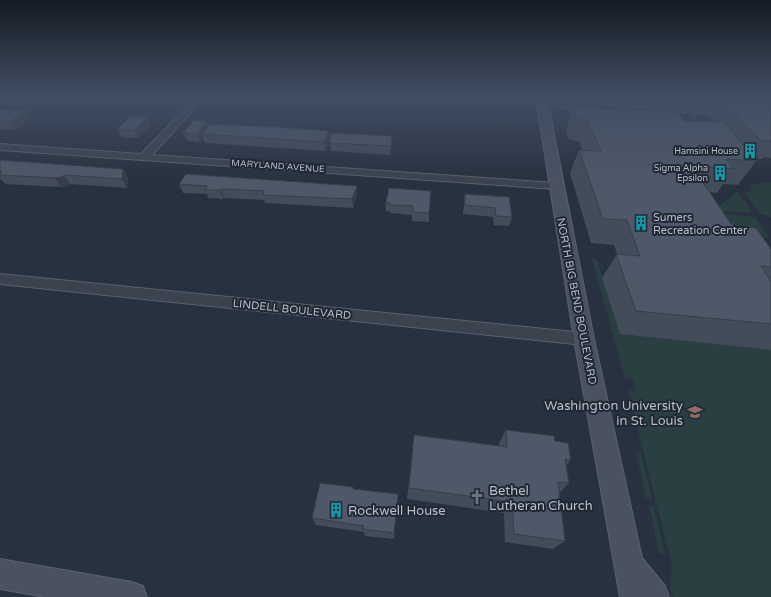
<svg xmlns="http://www.w3.org/2000/svg" width="771" height="597" font-family="'Varela Round',sans-serif">
<style>
.green{fill:#2a3f41}
.lines{fill:none;stroke-linecap:round;stroke-linejoin:round}
.stream{stroke:#3e4e67;stroke-width:2.5}
.street-casing{stroke:#59616d;stroke-width:2}
.secondary-casing{stroke:#59616d;stroke-width:2}
.street{fill:#3b434f;fill-rule:evenodd}
.secondary{fill:#4a5262;fill-rule:evenodd}
.wall{fill:#434c59}
.shaded-wall{fill:#373e49}
.building{fill:#4e5868;stroke:#373e49}
.labels{text-anchor:middle;stroke-width:4;stroke-linejoin:round;paint-order:stroke}
.far-poi-label{font-size:9px;fill:#b8beca;stroke:#202834;text-anchor:end}
.far-street-label{font-size:9px;fill:#b8beca;stroke:#202834}
.poi-label{font-size:11px;fill:#b8beca;stroke:#202834;text-anchor:start}
.street-label{font-size:11px;fill:#b8beca;stroke:#202834}
.near-poi-label{font-size:13px;fill:#b8beca;stroke:#202834;text-anchor:start}
</style>
<rect width="100%" height="100%" fill="#27313f"/>
<g class="green">
<path d="M771 182V217L760 214 744 192 752 191 749 187H752L750 184Z"/>
<path d="M736 192H738L753 213 714 211Z"/>
<path d="M716 213 755 217 770 238 729 235Z"/>
<path d="M592 259H597L620 334 771 350V597H673C666 581 674 575 671 562L628 390 636 391 633 379 625 378Z"/>
<path d="M636 452 641 453 652 499 646 498Z"/>
<path d="M649 506 654 507 665 554 659 553Z"/>
</g>
<g class="lines">
<path class="stream" d="M695 114 693 115 699 125"/>
<g class="street-casing">
<g id="street">
<path d="M196 98H204L152 155 556 183 561 186 556 189 0 150V144L141 154Z"/>
<path d="M542 101 656 108 684 106 729 109 733 112 729 115 684 112 656 114 539 106 538 104 539 102Z"/>
<path d="M0 274 584 333 589 335 592 339 589 343 584 345 0 284Z"/>
</g>
</g>
<g class="secondary-casing">
<g id="secondary">
<path d="M536 98H547L594 339 642 558 665 586 669 597H620L574 339Z"/>
<path d="M0 559 132 582 143 586 147 597H45L0 589Z"/>
</g>
</g>
<use href="#street" class="street"/>
<use href="#secondary" class="secondary"/>
</g>
<g class="wall">
<path d="M564 98H771V158L764 157 762 159H754L756 161 738 185 723 184 717 193 710 192 731 224 771 249V350L620 334 602 278 617 254 614 245 591 243 570 173 579 150H582L579 141 569 140 566 130 573 107 684 121 714 122 708 115 714 106 633 102 631 105 565 101Z"/>
<path d="M0 110 31 119 16 130 0 129Z"/>
<path d="M148 117 151 125 138 138 122 137 117 129Z"/>
<path d="M209 126 330 140 325 151 205 143 203 138 200 142 187 141 183 133Z"/>
<path d="M392 136V144L390 155 331 151 330 143Z"/>
<path d="M0 160 128 177 127 188 70 184 68 186 60 187 5 184 2 180H0Z"/>
<path d="M179 184 357 186V194L353 208 265 203 264 200 224 198 223 199 208 198 207 194 183 193Z"/>
<path d="M389 188 429 213V222L412 221V215L390 213V211H386V202Z"/>
<path d="M465 194 509 197 512 217 509 226 494 225 493 217 463 214 464 203Z"/>
<path d="M506 430 555 441 571 460 566 465 569 483 559 493 565 541 553 549 505 542 504 513 407 499 414 435 499 446V443Z"/>
<path d="M354 489 398 494 394 539 365 536 364 532 316 525 312 518Z"/>
</g>
<g class="shaded-wall">
<path d="M26 111 31 119 16 130 10 122Z"/>
<path d="M148 117 151 125 138 138 134 130Z"/>
<path d="M207 121 210 129 202 134 203 138 200 142 197 134Z"/>
<path d="M329 131 330 140 325 151 324 142Z"/>
<path d="M392 136V144L390 155 391 146Z"/>
<path d="M123 169 128 177 127 188 122 179Z"/>
<path d="M64 175 70 184 68 186 60 187 55 178Z"/>
<path d="M357 186V194L353 208 352 199Z"/>
<path d="M221 189 224 198 223 199 220 190Z"/>
</g>
<g class="building">
<path d="M719 98 771 104V141L759 140Z"/>
<path d="M573 107 676 112 684 121 724 122 756 161 726 159 734 169 692 166 731 224 734 225 736 227 756 228 771 249V267L761 266 771 281V324L636 311 616 254 640 256 627 220 603 219 579 150 601 151 587 118H577Z"/>
<path d="M0 110 26 111 10 122 0 121Z"/>
<path d="M131 116 148 117 134 130 117 129Z"/>
<path d="M194 120 207 121 197 134 183 133Z"/>
<path d="M210 124 279 127 329 131 324 142 202 134Z"/>
<path d="M331 133 392 136 391 146 330 143Z"/>
<path d="M0 160 123 169 122 179 64 175 62 177 55 178 0 175V173L2 172H0Z"/>
<path d="M186 174 357 186 352 199 263 195 264 191 221 189 220 190H205L207 186 179 184Z"/>
<path d="M389 188 431 191 429 213 413 212V206L390 205V203L386 202Z"/>
<path d="M465 194 509 197 512 217 496 216 495 208 465 205Z"/>
<path d="M506 430 554 436 555 441 568 443 571 460 565 459 569 483 558 482 565 541 514 534 512 502 409 488 414 435 507 447Z"/>
<path d="M320 483 353 487V489L398 494 394 533 363 529 364 526 312 518Z"/>
</g>
<linearGradient id="sky" x2="0" y2="1"><stop stop-color="#151b23"/><stop offset="0.54" stop-color="#414e63"/><stop offset="1" stop-color="#414e63" stop-opacity="0"/></linearGradient>
<rect width="771" height="181" fill="url(#sky)"/>
<defs>
<g id="building-bare" transform="scale(1.2)"><path d="M-4-6H4V6H1V3H-1V6H-4ZM-2.5-4.3h1.7v1.8h-1.7ZM.8-4.3h1.7v1.8H.8ZM-2.5-1h1.7V.8h-1.7ZM.8-1h1.7V.8H.8Z" fill="#0f9aa8" stroke="#202834" stroke-width="2.5" paint-order="stroke"/></g>
<g id="university-bare" transform="scale(1.2)"><path d="M0-5L7-2L0 1L-7-2ZM-4 1L0 2.5L4 1V4Q0 6-4 4Z" fill="#8d6e63" stroke="#202834" stroke-width="2.5" paint-order="stroke"/></g>
<g id="church-bare" transform="scale(1.2)"><path d="M-1.2-6h2.4v3.5h3.3v2.4h-3.3V6h-2.4V-.1h-3.3v-2.4h3.3Z" fill="#6b7280" stroke="#202834" stroke-width="2.5" paint-order="stroke"/></g>
</defs>
<g fill-rule="evenodd">
<use href="#building-bare" x="750" y="151"/>
<use href="#building-bare" x="720" y="173"/>
<use href="#building-bare" x="641" y="223"/>
<use href="#university-bare" x="695" y="412"/>
<use href="#church-bare" x="477" y="497"/>
<use href="#building-bare" x="336" y="510"/>
</g>
<g class="labels">
<g class="far-poi-label">
<text x="738" y="154">Hamsini House</text>
<text x="708" y="171">Sigma Alpha<tspan x="708" dy="10">Epsilon</tspan></text>
</g>
<g class="far-street-label">
<text transform="translate(278 166) rotate(4)" y="3">MARYLAND AVENUE</text>
</g>
<g class="poi-label">
<text x="653" y="221">Sumers<tspan x="653" dy="13">Recreation Center</tspan></text>
</g>
<g class="street-label">
<text transform="translate(577 301) rotate(79)" y="4">NORTH BIG BEND BOULEVARD</text>
<text transform="translate(292 309) rotate(6)" y="4">LINDELL BOULEVARD</text>
</g>
<g class="near-poi-label">
<text x="683" y="410" text-anchor="end">Washington University<tspan x="683" dy="15">in St. Louis</tspan></text>
<text x="489" y="495">Bethel<tspan x="489" dy="15">Lutheran Church</tspan></text>
<text x="348" y="515">Rockwell House</text>
</g>
</g>
</svg>
